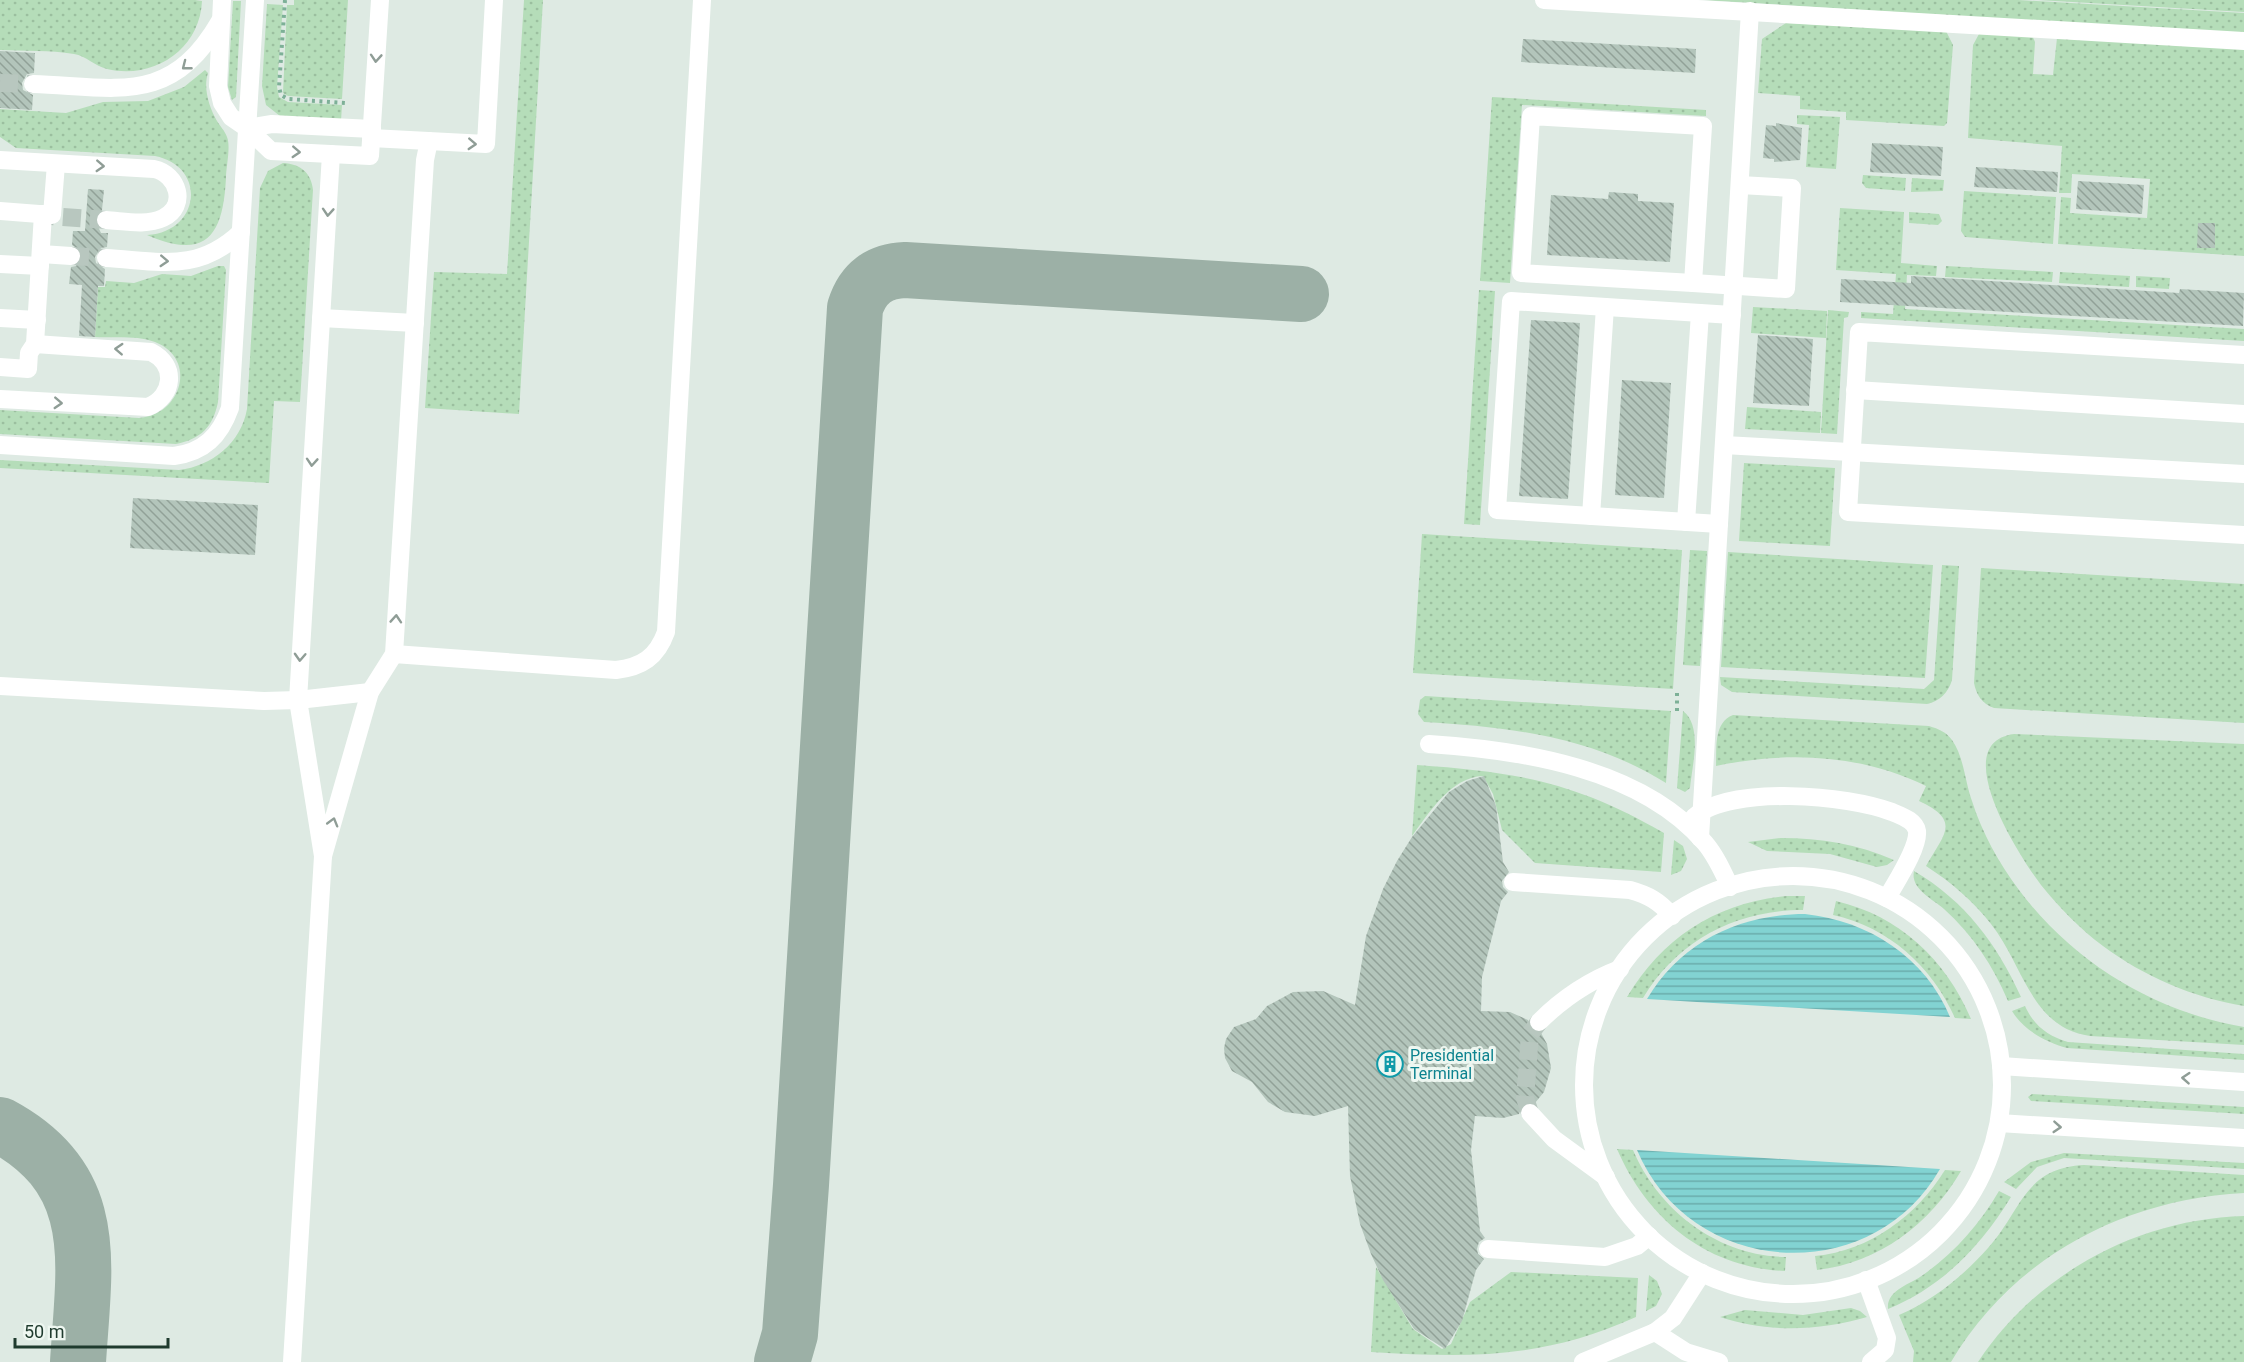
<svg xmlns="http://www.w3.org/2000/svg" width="2244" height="1362" font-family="Roboto,sans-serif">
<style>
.grass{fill:url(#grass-dots)}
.water{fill:url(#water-rules)}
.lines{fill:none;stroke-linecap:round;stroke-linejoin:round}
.taxiway{stroke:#9cb0a6;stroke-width:56}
.building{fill:url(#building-back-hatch)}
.minor-tunnel{stroke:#b8c7bf;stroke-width:18;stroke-dasharray:18 9;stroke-linecap:butt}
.path{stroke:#7db097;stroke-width:4;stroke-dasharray:3 4.5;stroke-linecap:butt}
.minor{stroke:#fff;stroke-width:18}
.oneway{stroke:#8f9d96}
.labels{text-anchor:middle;stroke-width:6;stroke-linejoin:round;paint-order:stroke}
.culture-label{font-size:16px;fill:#0d838f;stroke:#eef7f1;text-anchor:start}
</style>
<defs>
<pattern id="grass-dots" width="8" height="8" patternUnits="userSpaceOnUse" patternTransform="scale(1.5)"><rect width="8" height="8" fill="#b5ddb9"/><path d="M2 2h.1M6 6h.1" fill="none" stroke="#9bbf9f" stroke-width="1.8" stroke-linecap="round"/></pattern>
<pattern id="water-rules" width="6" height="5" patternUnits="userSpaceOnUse" patternTransform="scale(1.5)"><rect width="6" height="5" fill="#82d3d2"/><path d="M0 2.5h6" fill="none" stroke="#6aacab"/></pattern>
<pattern id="building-back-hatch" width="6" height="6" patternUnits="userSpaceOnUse" patternTransform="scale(1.5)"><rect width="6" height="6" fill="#b3c5bb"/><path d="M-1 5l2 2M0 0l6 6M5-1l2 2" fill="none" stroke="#91a198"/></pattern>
</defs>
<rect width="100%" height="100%" fill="#deeae3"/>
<g class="grass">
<path d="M0 0H195L202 1C200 49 154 80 107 69 95 66 86 56 74 54 50 50 24 51 0 50Z"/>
<path d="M294 0H348L342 99 288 96 283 93 287 5H294Z"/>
<path d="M524 0H543L519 414 425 408 434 272 507 274Z"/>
<path d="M1703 0H2018L2244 13V34Z"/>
<path d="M2038 0H2244V12Z"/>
<path d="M233 1H241L236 97 232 100 228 87Z"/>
<path d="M267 4 283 5 277 87 279 97 288 102 342 105 341 121 280 116 266 105 262 86Z"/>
<path d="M1786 23 1946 31 1953 45 1947 123 1944 126 1846 120V112L1800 109V96L1758 93 1762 39Z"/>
<path d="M1979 34 2032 35 2035 42 2033 74 2053 75 2057 38 2244 48V256L2058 244 2061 197 2071 198 2070 213 2147 218 2150 179 2072 174 2071 193H2059L2062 146 1968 138 1973 45Z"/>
<path d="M205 70 208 73C203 88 209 107 217 121 220 126 225 131 227 137 231 147 226 167 226 178 223 235 207 261 147 235 200 232 208 167 155 156L16 148 0 137V109L66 113 103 102 148 101 184 87Z"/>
<path d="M1492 97 1706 110V116L1522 105 1510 283 1480 281Z"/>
<path d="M1797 115 1840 117 1836 169 1806 167 1809 125 1797 124Z"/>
<path d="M283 163C301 164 311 173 313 190L300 402 274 401 269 483 0 468V460L179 470C212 466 241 443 247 409L260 188 268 171Z"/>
<path d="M1863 175 1906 178 1905 191 1866 188 1862 183Z"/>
<path d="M1912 178 1944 180 1943 191 1911 192Z"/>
<path d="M1964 191 2056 197 2053 244 1965 237 1961 231Z"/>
<path d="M1840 208 1904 212 1901 263 1937 266 1936 276 1907 275 1905 309 2244 329V341L1861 318V312L1893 314 1896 274 1836 270Z"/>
<path d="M1909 212 1939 214 1942 221 1938 225 1909 223Z"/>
<path d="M218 266H224L226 270 218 402C213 427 201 439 176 444L0 434V410L139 418C182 415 198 359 155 342 138 335 114 338 95 337L98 287H105L106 281 134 283 162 274 191 276Z"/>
<path d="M1946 266 2053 272 2052 282 1945 277Z"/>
<path d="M2060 272 2130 276 2129 287 2059 283Z"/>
<path d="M2136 276 2170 278 2169 289 2136 287Z"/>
<path d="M1479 290 1495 291 1480 525 1464 524Z"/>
<path d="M1753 307 1827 311 1826 338 1751 333Z"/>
<path d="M1828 310 1849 312 1848 317 1844 318 1837 434 1821 433Z"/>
<path d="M1747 407 1821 412 1820 433 1745 429Z"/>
<path d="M1744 463 1835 468 1830 546 1739 541Z"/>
<path d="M1422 534 1682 550 1673 689 1413 673Z"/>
<path d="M1690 550 1707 551 1700 666 1683 665Z"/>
<path d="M1728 552 1933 565 1925 678 1721 667Z"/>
<path d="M1942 565 1959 566 1952 680C1948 693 1940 701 1927 704L1732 692 1721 685 1720 677 1924 689 1934 680Z"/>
<path d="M1981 568 2244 584V723L1994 708C1982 704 1976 694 1974 683Z"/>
<path d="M1425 696 1671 711 1666 783C1591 736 1509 727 1424 722L1418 714 1420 700Z"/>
<path d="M1683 711C1703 726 1692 766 1690 788L1685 792 1677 788Z"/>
<path d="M1733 715 1929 726C1939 729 1946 732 1952 740 1964 757 1965 782 1972 801 1982 833 1999 863 2019 890 2073 962 2154 1012 2244 1027V1045L2090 1036C2031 1028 2023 964 1991 924 1973 901 1951 882 1926 866 1944 834 1962 821 1919 801L1926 786C1861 754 1786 751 1716 766 1717 748 1713 723 1733 715Z"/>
<path d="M2014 734 2244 744V1006C2194 998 2143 976 2103 946 2080 929 2059 907 2041 885 2020 857 1946 743 2014 734Z"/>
<path d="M1417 765C1517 772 1576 782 1664 833L1661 872 1535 863 1502 830 1493 794 1483 776C1451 777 1429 813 1412 836Z"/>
<path d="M1781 838C1821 838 1857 844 1894 860L1887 865 1877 867 1830 854 1767 851 1748 842Z"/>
<path d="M1674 840 1683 846 1687 859 1681 871 1671 875Z"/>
<path d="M1914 871C1965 901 1997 944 2021 997L2008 1001C1993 966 1973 935 1944 909 1933 899 1910 889 1914 871Z"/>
<path d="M1786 896H1805L1803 910C1736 910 1678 940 1643 998L1627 997C1663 937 1716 903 1786 896Z"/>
<path d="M1836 901C1900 916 1946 960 1971 1019L1955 1018C1932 966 1888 927 1833 915Z"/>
<path d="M2025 1006C2034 1026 2048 1036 2068 1042L2244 1054V1060L2067 1048C2046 1042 2023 1030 2012 1011Z"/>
<path d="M2032 1094 2244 1107V1114L2031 1101 2028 1097Z"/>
<path d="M1617 1149 1633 1150C1659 1211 1718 1256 1786 1257L1785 1271C1707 1268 1647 1219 1617 1149Z"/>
<path d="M2064 1153 2244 1163V1169L2064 1158 2037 1167 2016 1189 2004 1182 2031 1162Z"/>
<path d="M2084 1165 2244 1175V1193C2124 1199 2013 1257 1951 1362H1913L1914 1351 1899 1315C1934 1300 1963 1276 1988 1248 2022 1210 2024 1168 2084 1165Z"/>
<path d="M1945 1170 1961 1171C1930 1224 1879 1263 1817 1270L1815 1256C1870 1251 1917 1215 1945 1170Z"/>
<path d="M1999 1191 2011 1197C1981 1246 1942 1287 1888 1309 1886 1290 1911 1284 1923 1275 1955 1252 1979 1225 1999 1191Z"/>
<path d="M2244 1216V1362H1978C2037 1273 2138 1219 2244 1216Z"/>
<path d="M1376 1267 1413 1329 1442 1349 1451 1344 1470 1302 1511 1272 1638 1278 1636 1317C1543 1359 1469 1358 1371 1352Z"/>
<path d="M1649 1275 1657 1281 1662 1294 1656 1306 1646 1311Z"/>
<path d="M1851 1308 1860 1311 1867 1317C1820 1331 1767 1333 1720 1317L1745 1310 1803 1315Z"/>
</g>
<g class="water">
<path d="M1805 914C1869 921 1925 957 1950 1017L1647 999C1681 941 1741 914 1805 914Z"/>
<path d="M1637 1150 1940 1169C1871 1289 1691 1278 1637 1150Z"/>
</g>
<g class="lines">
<g class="taxiway">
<path d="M0 1125C103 1180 84 1264 78 1362"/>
<path d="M782 1362 790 1334 801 1185 855 308C863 283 879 271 905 270L1301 294"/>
</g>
</g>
<g class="building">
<path d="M1523 39 1696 49 1695 73 1521 62Z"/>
<path d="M0 51 35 53 34 73 27 74 22 83 23 90 33 95 32 110 0 108Z"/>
<path d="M1776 123 1802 128 1800 160 1774 162V159L1763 158 1766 125 1776 126Z"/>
<path d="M1872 143 1943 147 1941 176 1870 172Z"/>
<path d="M1976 167 2058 172 2057 192 1974 187Z"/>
<path d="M2078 181 2144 185 2142 214 2076 209Z"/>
<path d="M88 189 104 190 102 210 95 220 101 233H108L107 247 101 248 95 257 96 263 105 269 104 286H98L95 337 79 336 82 285 69 284 71 267 76 266 82 257 81 251 72 245 73 231H85Z"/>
<path d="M1609 192 1638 194V201L1674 203 1670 262 1547 255 1551 195 1608 199Z"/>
<path d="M2198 223H2215V248H2197Z"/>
<path d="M1911 276 2179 293 2180 289 2244 293 2243 326 1840 302 1841 279 1911 283Z"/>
<path d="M1531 320 1580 323 1568 499 1519 496Z"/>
<path d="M1758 335 1813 339 1809 406 1753 403Z"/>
<path d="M1622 380 1671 383 1664 498 1615 495Z"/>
<path d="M133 498 258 505 255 555 130 548Z"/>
<path d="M1484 776 1496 806 1503 862 1509 872 1502 881 1503 887 1508 892 1501 901 1482 977 1481 1011 1510 1012 1528 1020 1531 1029 1541 1033 1547 1044 1551 1068 1544 1092 1535 1103 1523 1104 1519 1114 1503 1118 1475 1116 1471 1150 1480 1231 1485 1238 1479 1242 1477 1249 1478 1254 1484 1259 1476 1270 1462 1321 1445 1349 1414 1329 1383 1280 1371 1254 1360 1224 1350 1176 1348 1106 1315 1116 1285 1112 1268 1102 1252 1082 1232 1071 1225 1058 1224 1048 1226 1039 1234 1027 1256 1019 1267 1006 1293 992 1323 991 1355 1005 1366 936 1383 889 1397 861 1412 837 1449 792 1467 781Z"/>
</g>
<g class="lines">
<g class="minor-tunnel">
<path d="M0 83 33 84"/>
<path d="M36 215 106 220"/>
<path d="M71 256 106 258"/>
<path d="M1530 1113 1525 1098 1530 1034 1539 1022"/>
</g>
<g class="path">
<path d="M285 0 279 87 281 95 288 99 345 103"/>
<path d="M1677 711V689"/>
</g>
<g class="minor">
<path d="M222 0 218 86 222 103 231 117 247 128 271 151 370 156 380 0"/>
<path d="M1544 0 2244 41"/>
<path d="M33 84C118 87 171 106 220 21"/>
<path d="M1531 116 1703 126 1693 283 1521 273Z"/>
<path d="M247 128 272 124 372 129"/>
<path d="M371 138 486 144 494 0"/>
<path d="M331 154 298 700 323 856 370 692 394 654 425 160 429 141"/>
<path d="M0 160 154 169C178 174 188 206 163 218 146 226 124 221 106 220"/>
<path d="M0 211 52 215 56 164"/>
<path d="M41 254 71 256"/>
<path d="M106 258C160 261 198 273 241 232"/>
<path d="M0 264 40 266"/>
<path d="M1693 283 1786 289 1792 188 1740 185"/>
<path d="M0 318 37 320"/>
<path d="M321 318 415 323"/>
<path d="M2244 355 1859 332 1848 512 2244 535"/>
<path d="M0 367 28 369 29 353 35 344 43 214"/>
<path d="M1855 390 2244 414"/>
<path d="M0 399 148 407C174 396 177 365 151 352L35 344"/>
<path d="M0 445 174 456C204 452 220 436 230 408L255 0"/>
<path d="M1724 445 2244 474"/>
<path d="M1591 516 1605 307"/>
<path d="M1686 522 1700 313"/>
<path d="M1719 524 1497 510 1511 301 1732 315"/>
<path d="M394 654 616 670C642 667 657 657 666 632L702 0"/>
<path d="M0 686 264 701 298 700 370 692"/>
<path d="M1429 744C1521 750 1641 768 1705 843 1716 856 1723 872 1730 887"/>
<path d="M1694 817C1731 785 1848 795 1892 812 1901 816 1915 820 1917 831 1919 848 1895 883 1887 898"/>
<path d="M1700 838 1750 11"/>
<circle cx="1793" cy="1085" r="209"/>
<path d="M1513 882 1630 890C1648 895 1659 901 1672 916"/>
<path d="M1539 1022C1562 999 1588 981 1620 969"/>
<path d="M2001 1066 2244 1082"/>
<path d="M1530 1113 1554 1139 1606 1177"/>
<path d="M1999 1123 2244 1138"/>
<path d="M1488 1249 1605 1257 1637 1246 1649 1236"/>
<path d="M1866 1280 1887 1338 1885 1350 1871 1362"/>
<path d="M1655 1332 1686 1352 1719 1362"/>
<path d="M292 1362 323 856"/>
<path d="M1583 1362 1655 1332 1673 1318 1702 1273"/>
</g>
</g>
<defs><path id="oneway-chevron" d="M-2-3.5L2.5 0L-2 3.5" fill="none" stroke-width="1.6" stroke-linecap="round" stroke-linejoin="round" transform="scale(1.5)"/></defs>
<g class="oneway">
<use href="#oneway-chevron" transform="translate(376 58) rotate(94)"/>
<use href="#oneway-chevron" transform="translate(186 66) rotate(142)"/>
<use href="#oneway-chevron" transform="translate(472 144) rotate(3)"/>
<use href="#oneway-chevron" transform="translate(296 152) rotate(3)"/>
<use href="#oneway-chevron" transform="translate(100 166) rotate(3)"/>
<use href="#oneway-chevron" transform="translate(328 212) rotate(94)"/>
<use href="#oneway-chevron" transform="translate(164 261) rotate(3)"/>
<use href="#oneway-chevron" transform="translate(119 349) rotate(-177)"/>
<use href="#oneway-chevron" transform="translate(58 403) rotate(3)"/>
<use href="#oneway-chevron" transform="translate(312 462) rotate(94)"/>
<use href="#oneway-chevron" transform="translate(396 619) rotate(-86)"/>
<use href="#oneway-chevron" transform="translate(300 657) rotate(93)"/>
<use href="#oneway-chevron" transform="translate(333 822) rotate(-74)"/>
<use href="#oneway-chevron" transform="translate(2186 1078) rotate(-176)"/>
<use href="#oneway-chevron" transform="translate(2057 1127) rotate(4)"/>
</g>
<defs>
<g id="building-ring" transform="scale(1.35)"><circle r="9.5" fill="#eef7f1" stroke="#0f9aa8" stroke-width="1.5"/><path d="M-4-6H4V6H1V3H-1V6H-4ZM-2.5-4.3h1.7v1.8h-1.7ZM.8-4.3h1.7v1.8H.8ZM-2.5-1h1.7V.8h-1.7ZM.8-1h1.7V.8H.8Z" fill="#0f9aa8"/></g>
</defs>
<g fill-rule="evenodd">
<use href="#building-ring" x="1390" y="1064"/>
</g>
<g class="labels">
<g class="culture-label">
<text x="1410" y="1061">Presidential<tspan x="1410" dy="18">Terminal</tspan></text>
</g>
</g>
<path d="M15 1338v9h153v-9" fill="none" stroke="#1f3b2e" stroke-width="3"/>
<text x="24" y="1338" font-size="18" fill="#1f3b2e" stroke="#eef7f1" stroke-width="4.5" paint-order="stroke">50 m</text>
</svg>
